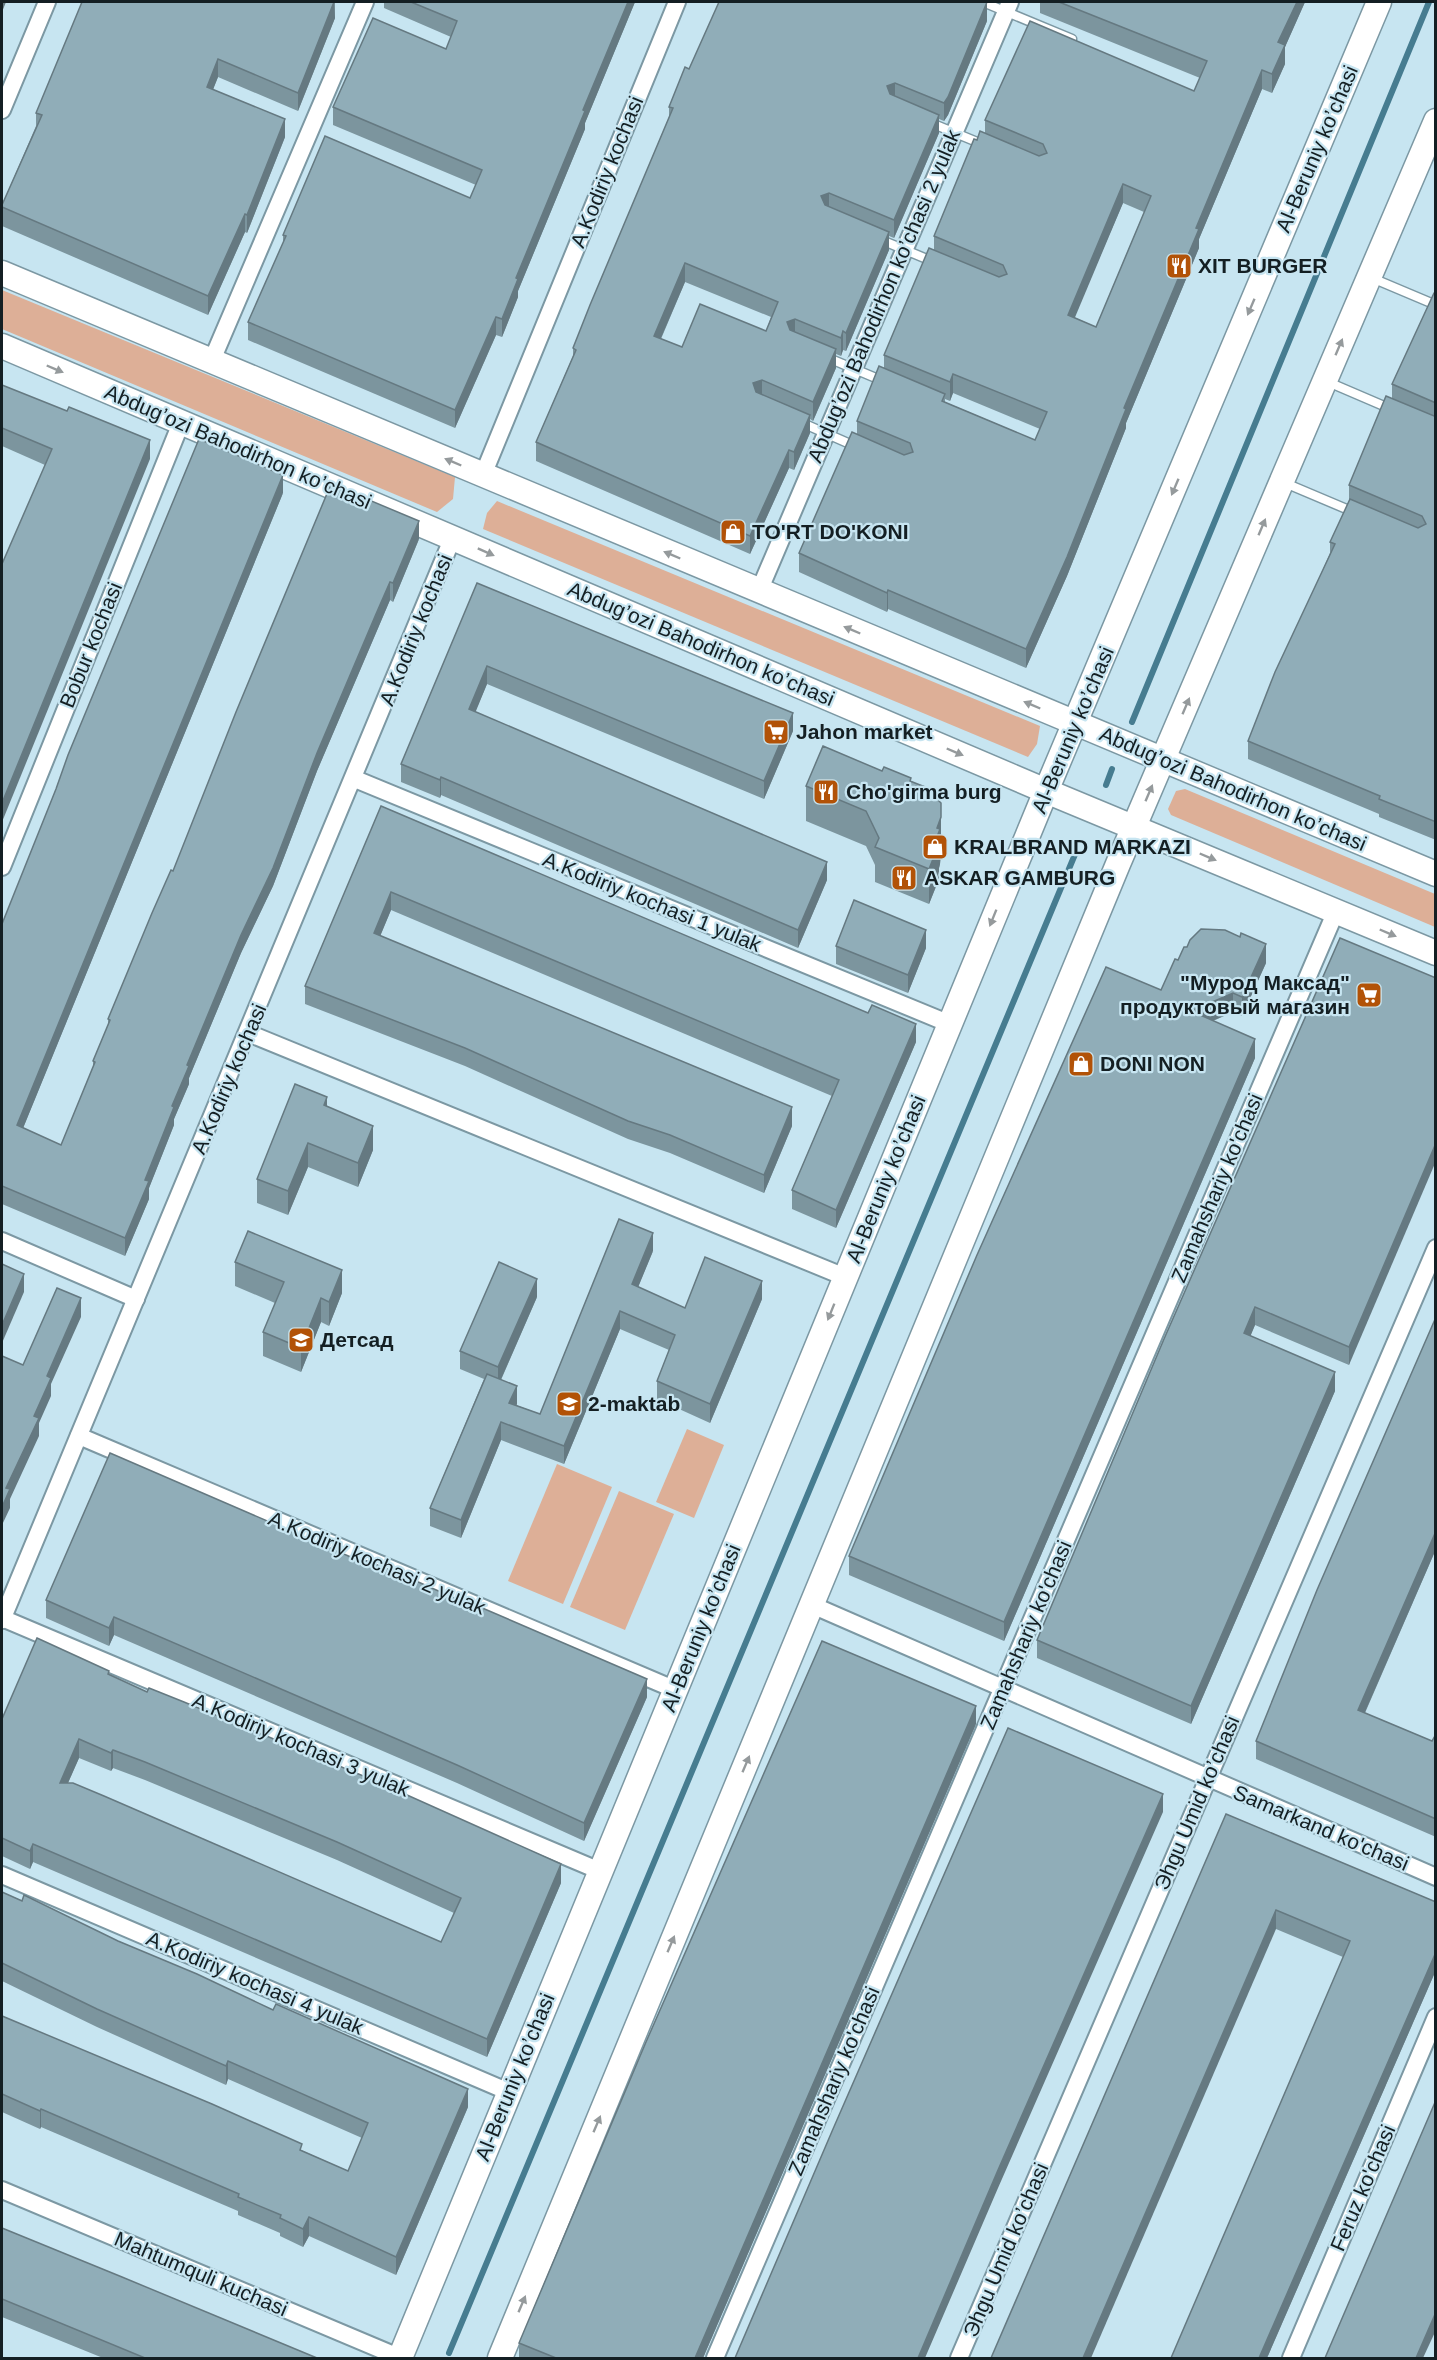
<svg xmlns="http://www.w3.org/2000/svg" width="1437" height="2360" font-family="Helvetica,sans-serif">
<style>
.green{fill:#ddaf97}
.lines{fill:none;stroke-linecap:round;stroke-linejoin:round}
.stream{stroke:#467c90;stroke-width:6}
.lane-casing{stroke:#7c98a3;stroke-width:11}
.street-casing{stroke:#7c98a3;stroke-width:20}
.secondary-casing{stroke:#7c98a3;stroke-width:27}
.lane{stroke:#fff;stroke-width:8}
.street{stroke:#fff;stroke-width:16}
.secondary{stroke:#fff;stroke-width:24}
.wall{fill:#7c959e;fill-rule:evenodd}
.shaded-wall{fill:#657981}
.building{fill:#90adb8;stroke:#657981;stroke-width:1.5;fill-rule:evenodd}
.oneway{fill:#959a9c}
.labels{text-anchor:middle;stroke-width:4.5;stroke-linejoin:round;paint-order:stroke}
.street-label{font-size:21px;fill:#141f23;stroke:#c7e5f1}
.poi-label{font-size:21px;font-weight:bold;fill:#141f23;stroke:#c7e5f1;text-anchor:start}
</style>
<rect width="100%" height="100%" fill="#c7e5f1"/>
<g class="green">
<path d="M2 290 455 477 453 499 437 512 2 329Z"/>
<path d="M497 501 1040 726 1037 744 1028 757 483 529 487 513Z"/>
<path d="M1185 789 1435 894V927L1171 815 1168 809 1176 791Z"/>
<path d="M687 1429 724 1445 694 1518 656 1502Z"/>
<path d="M557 1464 612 1487 563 1604 508 1581Z"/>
<path d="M619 1491 674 1514 625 1630 570 1607Z"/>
</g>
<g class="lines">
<g class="stream">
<path d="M1132 722 1429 2"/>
<path d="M1106 785 1112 769"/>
<path d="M449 2353 1076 852"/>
</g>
<g class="lane-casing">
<g id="lane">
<path d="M983 2 1072 39"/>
<path d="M931 123 982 144"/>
<path d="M879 239 934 262"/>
<path d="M1372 278 1436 305"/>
<path d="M826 357 883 381"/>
<path d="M1328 382 1391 409"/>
<path d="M800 422 857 447"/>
<path d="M1285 483 1356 513"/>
</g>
</g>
<g class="street-casing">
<g id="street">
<path d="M2 110 47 2"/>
<path d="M212 360 365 2"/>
<path d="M483 475 677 2"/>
<path d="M759 591 1010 2"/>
<path d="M355 779 950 1024"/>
<path d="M2 867 181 423"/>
<path d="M248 1033 845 1277"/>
<path d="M2 1241 136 1299"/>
<path d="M79 1436 676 1690"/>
<path d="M812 1605 1436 1877"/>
<path d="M2 1618 600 1871"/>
<path d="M2 1620 453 537"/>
<path d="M2 1875 509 2092"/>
<path d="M2 2190 401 2358"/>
<path d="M715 2358 1336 911"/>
<path d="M959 2358 1436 1248"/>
<path d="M1291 2358 1436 2017"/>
</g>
</g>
<g class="secondary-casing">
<g id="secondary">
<path d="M2 273 1436 874"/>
<path d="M2 346 1046 791 1436 953"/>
<path d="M400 2358 1046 791 1379 2"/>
<path d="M500 2358 1118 864 1436 121"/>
</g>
</g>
<use href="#lane" class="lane"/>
<use href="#street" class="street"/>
<use href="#secondary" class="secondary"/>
</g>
<g class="wall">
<path d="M335 2V18L298 111 218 77 213 89 285 137 247 233 245 232 208 315 2 226V205L36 126V113Z"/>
<path d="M384 2H635L585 123V129L518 291V297L502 337 496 335 455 428 248 340V322L283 243V235L470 198 476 185 333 125V107L446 49 451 37 384 8Z"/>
<path d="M1040 2H1305L1285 47V64L1272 93 1262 89 1199 239V248L1126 423V428L1067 576 1026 668 888 609 887 612 799 572V553L857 434V421L884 368V355L934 250V236L977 140 985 134V120L1194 91 1200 78 1040 13ZM1123 203 1144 212 1096 327 1074 317ZM953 393 1040 429 1035 440 945 402V399L950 401Z"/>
<path d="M987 21 948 115 944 121 939 119V133L894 238 889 236V250L846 351 843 350 841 356 836 354V368L813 421 810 419V433L794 470 789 468 750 554 536 461V442L573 356V348L669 117V107L689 69ZM685 282 771 317 766 331 682 347 661 339Z"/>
<path d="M1436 292V840L1379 817V814L1248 759V741L1330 553V542L1349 501V485L1392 398V384Z"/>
<path d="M2 385 150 459 45 465 2 446Z"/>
<path d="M283 493 23 1128 61 1145 93 1067V1061L108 1025V1019L173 871 419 539 393 602 390 600 376 633 317 771 273 886 241 953 189 1078V1084L174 1119V1125L149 1188V1199L125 1256 2 1204V924Z"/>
<path d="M477 583 793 731 764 799 487 684 475 712 827 880 798 948 441 795 440 798 401 782V764Z"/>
<path d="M882 771 911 781 941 852 940 864 939 868V879L929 904 875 882V865L866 846 806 821V786Z"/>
<path d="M381 806 916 1042 836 1228 792 1209V1190L832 1096 391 910 380 936 792 1126 764 1193 670 1153 628 1139 465 1066 305 1004V986Z"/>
<path d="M836 946 926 948 908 993 836 964Z"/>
<path d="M1178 960 1266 963 1242 1016 1233 1012 1213 1021 1255 1058 1004 1641 849 1575V1556Z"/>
<path d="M1436 978 1349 1365 1255 1325 1250 1336 1335 1391 1191 1724 1037 1658V1640Z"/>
<path d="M327 1107 373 1150 358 1187 308 1167 288 1215 257 1203V1179Z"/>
<path d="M653 1251 638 1287 685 1308 762 1299 710 1423 657 1399V1381L669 1350 620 1329 564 1464 501 1440 461 1538 430 1526V1508L484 1379 460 1369V1351L537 1297 501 1380 517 1404 516 1405 540 1414Z"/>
<path d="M235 1262 342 1293 329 1326 321 1322 301 1372 263 1356V1332L275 1303 235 1286Z"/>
<path d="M1436 1317V1549L1365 1713 1432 1741 1436 1734V1837L1256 1759V1741Z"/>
<path d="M46 1600 647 1697 584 1841 457 1783 114 1635 109 1646 46 1618Z"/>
<path d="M109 1675 561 1883 487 2057 33 1862 30 1869 2 1856V1719ZM79 1758 111 1771 113 1768 145 1780 337 1860 454 1913 441 1942 68 1783Z"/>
<path d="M976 1724 703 2358H519V2343Z"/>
<path d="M1226 1814 1436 1902V1970L1267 2358 1343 1957 1276 1929Z"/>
<path d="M2 1892 118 1941 468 2107 396 2275 309 2236 303 2247 280 2236V2233L238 2215V2211L41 2127 40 2129 2 2112V2016L348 2171 362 2138 228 2079 226 2085 97 2027 2 1981Z"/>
<path d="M2 2228 317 2358H103L2 2317Z"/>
</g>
<g class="shaded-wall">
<path d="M2 2H6L2 12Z"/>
<path d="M334 2 335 18 298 111V93Z"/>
<path d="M628 2H635L585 123V129L518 291V297L502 337V319L516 278 583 110Z"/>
<path d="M987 2V21L948 115 944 121V103Z"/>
<path d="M1297 2H1305L1285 47V64L1272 93V74L1278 42Z"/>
<path d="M218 59V77L207 105V87Z"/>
<path d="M1262 70V89L1199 239V248L1126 423V428L1067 576 1026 668V649L1124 408 1196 228Z"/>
<path d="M895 83V101L887 104V86Z"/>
<path d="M939 115V133L894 238V220Z"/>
<path d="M285 119V137L247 233V215Z"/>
<path d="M1123 184V203L1068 334V315Z"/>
<path d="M829 193V211L821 214V196Z"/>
<path d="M245 214V232L208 315V296Z"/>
<path d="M889 232V250L846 351V333Z"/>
<path d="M685 263V282L654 354V336Z"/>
<path d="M496 317V335L455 428V410Z"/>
<path d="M795 319V337L787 340V322Z"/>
<path d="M843 331V350L841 356V338Z"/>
<path d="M836 349V368L813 421V402Z"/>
<path d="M953 374V393L950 401V382Z"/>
<path d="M762 380V398L753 401V383Z"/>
<path d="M810 415V433L794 470V452Z"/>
<path d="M150 440V459L2 822V803Z"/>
<path d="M789 450V468L750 554V536Z"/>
<path d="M283 475V493L17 1143V1125Z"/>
<path d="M419 521V539L393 602V583Z"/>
<path d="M390 582V600L317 771 273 886 241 953 189 1078V1084L174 1119V1125L149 1188V1199L125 1256V1238L145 1180 187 1065 317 753Z"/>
<path d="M888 590V609L887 612V593Z"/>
<path d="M487 666V684L469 728V709Z"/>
<path d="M793 713V731L764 799V781Z"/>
<path d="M441 777V795L440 798V780Z"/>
<path d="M941 803V852L940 864 939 868V879L929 904V869Z"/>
<path d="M827 862V880L798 948V930Z"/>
<path d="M391 892V910L374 951V933Z"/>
<path d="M926 930V948L908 993V975Z"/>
<path d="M1266 944V963L1242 1016V997Z"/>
<path d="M1233 993V1012L1191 1030V1011Z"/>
<path d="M916 1024V1042L836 1228V1210Z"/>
<path d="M1255 1039V1058L1004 1641V1622Z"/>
<path d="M327 1097V1121L324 1105Z"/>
<path d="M792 1107V1126L764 1193V1175Z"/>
<path d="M373 1126V1150L358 1187V1163Z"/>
<path d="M308 1143V1167L288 1215V1191Z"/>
<path d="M1436 1143V1161L1349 1365V1347Z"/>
<path d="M653 1233V1251L632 1302V1284Z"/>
<path d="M342 1270V1293L329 1326V1302Z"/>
<path d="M24 1274V1292L2 1343V1325Z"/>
<path d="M537 1279V1297L498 1386V1367Z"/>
<path d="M762 1281V1299L710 1423V1404Z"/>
<path d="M81 1298V1317L51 1384V1396L39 1423V1436L10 1499V1508L2 1525V1507L6 1488 34 1416 47 1376Z"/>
<path d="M321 1298V1322L301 1372V1348Z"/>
<path d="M1255 1307V1325L1244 1352V1333Z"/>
<path d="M620 1311V1329L564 1464V1446Z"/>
<path d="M1335 1372V1391L1191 1724V1706Z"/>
<path d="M517 1386V1404L509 1421V1403Z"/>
<path d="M501 1422V1440L461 1538V1520Z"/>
<path d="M1436 1531V1549L1358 1728V1710Z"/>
<path d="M114 1617V1635L109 1646V1628Z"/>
<path d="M647 1679V1697L584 1841V1823Z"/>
<path d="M976 1706V1724L703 2358H695Z"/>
<path d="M79 1739V1758L60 1801V1783Z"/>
<path d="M113 1750V1768L111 1771V1753Z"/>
<path d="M1163 1794V1812L998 2188 925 2358H918L998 2170Z"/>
<path d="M33 1844V1862L30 1869V1851Z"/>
<path d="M561 1864V1883L487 2057V2039Z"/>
<path d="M1276 1910V1929L1091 2358H1083Z"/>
<path d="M1436 1952V1970L1267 2358H1259Z"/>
<path d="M228 2061V2079L226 2085V2066Z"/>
<path d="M468 2089V2107L396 2275V2257Z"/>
<path d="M41 2109V2127L40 2129V2111Z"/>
<path d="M309 2217V2236L303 2247V2229Z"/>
<path d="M1436 2312V2330L1423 2358H1416Z"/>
</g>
<g class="building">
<path d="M82 2H334L298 93 218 59 207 87 285 119 247 215 245 214 208 296 2 207V205L42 115 36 113Z"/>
<path d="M411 2H628L583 110 585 111 516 278 518 279 502 319 496 317 455 410 248 322 286 236 283 235 325 136 470 198 482 170 333 107 373 18 446 49 457 21Z"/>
<path d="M719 2H987L948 97 944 103 895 83 887 86 890 94 939 115 894 220 829 193 821 196 825 205 889 232 846 333 843 331 841 338 795 319 787 322 790 330 836 349 813 402 762 380 753 383 756 392 810 415 794 452 789 450 750 536 536 442 576 350 573 348 590 305 673 108 669 107 685 67 689 69ZM685 263 778 302 766 331 700 304 682 347 654 336Z"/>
<path d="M1059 2H1297L1278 42 1285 45 1272 74 1262 70 1196 228 1199 229 1124 408 1126 409 1067 557 1026 649 888 590 887 593 799 553 852 432 904 455 913 452 910 443 857 421 879 366 945 394 942 401 1035 440 1047 412 953 374 950 382 884 355 929 248 999 277 1007 274 1003 265 934 236 974 139 977 140 980 131 1039 156 1047 153 1043 144 985 120 1030 21 1194 91 1207 61ZM1123 184 1151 196 1096 327 1068 315Z"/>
<path d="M1436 292V403L1392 384 1434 293Z"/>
<path d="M2 385 67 411 69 407 150 440 2 803V564L52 449 2 428Z"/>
<path d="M1386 396 1434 416 1436 415V822L1379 799 1380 796 1248 741 1275 672 1335 544 1330 542 1350 499 1418 528 1426 524 1422 516 1349 485Z"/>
<path d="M199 439 283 475 17 1125 61 1145 95 1062 93 1061 110 1020 108 1019 152 913 171 870 173 871 236 712 331 484 419 521 393 583 390 582 376 614 317 753 273 868 241 935 187 1065 189 1066 172 1106 174 1107 145 1180 149 1181 125 1238 2 1186V924L56 789 68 755Z"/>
<path d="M477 583 793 713 764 781 487 666 469 709 827 862 798 930 441 777 440 780 401 764Z"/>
<path d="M823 746 882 771 884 767 911 778 910 781 925 787 941 803V817L937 828 940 829 935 842 939 844 929 869 875 847 879 838 866 811 806 786Z"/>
<path d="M381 806 868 1013 872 1005 916 1024 836 1210 792 1190 839 1080 391 892 374 933 792 1107 764 1175 670 1135 628 1121 465 1048 305 986Z"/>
<path d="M854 900 926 930 908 975 836 946Z"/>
<path d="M1201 929 1225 930 1240 937 1241 933 1266 944 1242 997 1233 993 1191 1011 1255 1039 1004 1622 849 1556 977 1255 1106 967 1161 990 1175 959 1178 960 1184 947H1187L1190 940Z"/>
<path d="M1340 938 1436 978V1143L1349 1347 1255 1307 1244 1333 1335 1372 1191 1706 1037 1640 1164 1339Z"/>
<path d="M295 1084 327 1097 324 1105 373 1126 358 1163 308 1143 288 1191 257 1179Z"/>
<path d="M619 1219 653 1233 632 1284 685 1308 705 1257 762 1281 710 1404 657 1381 675 1335 620 1311 564 1446 501 1422 461 1520 430 1508 487 1374 517 1386 509 1403 540 1414Z"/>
<path d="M248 1231 342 1270 329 1302 321 1298 301 1348 263 1332 284 1282 235 1262Z"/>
<path d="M499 1262 537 1279 498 1367 460 1351Z"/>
<path d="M2 1264 24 1274 2 1325Z"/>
<path d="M57 1288 81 1298 47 1376 51 1378 34 1416 39 1418 6 1488 10 1489 2 1507V1356L23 1365Z"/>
<path d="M1436 1317V1531L1358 1710 1432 1741 1436 1734V1819L1256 1741 1317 1590Z"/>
<path d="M110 1453 353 1558 354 1556 398 1573 479 1609 480 1607 647 1679 584 1823 457 1765 114 1617 109 1628 46 1600Z"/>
<path d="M37 1638 109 1671 108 1674 147 1692 149 1688 184 1702 378 1782 561 1864 487 2039 33 1844 30 1851 2 1838V1719ZM79 1739 111 1753 113 1750 145 1762 337 1842 461 1898 441 1942 104 1796 73 1783H60Z"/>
<path d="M822 1641 976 1706 695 2358H556L519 2343 646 2042Z"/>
<path d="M1008 1728 1163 1794 998 2170 918 2358H735L833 2129Z"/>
<path d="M1226 1814 1436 1902V1952L1259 2358H1171L1350 1941 1276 1910 1083 2358H991Z"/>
<path d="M2 1892 22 1901 24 1895 118 1941 197 1974 273 2010 276 2004 468 2089 396 2257 309 2217 303 2229 280 2218 281 2215 238 2197 239 2194 41 2109 40 2111 2 2094V2016L212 2104 302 2144 300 2150 348 2171 368 2123 228 2061 226 2066 97 2009 2 1963Z"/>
<path d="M1436 2100V2312L1416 2358H1325Z"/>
<path d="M2 2228 122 2277 317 2358H145L2 2299Z"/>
</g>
<defs><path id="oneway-solid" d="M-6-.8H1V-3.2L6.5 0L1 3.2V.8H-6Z" transform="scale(1.5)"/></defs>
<g class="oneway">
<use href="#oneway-solid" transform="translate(1251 307) rotate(113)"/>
<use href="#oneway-solid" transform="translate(1339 347) rotate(-67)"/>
<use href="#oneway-solid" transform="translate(55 369) rotate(23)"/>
<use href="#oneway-solid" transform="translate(453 462) rotate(-157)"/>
<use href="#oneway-solid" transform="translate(1175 487) rotate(113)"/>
<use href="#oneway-solid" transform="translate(1262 527) rotate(-67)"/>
<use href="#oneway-solid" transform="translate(486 552) rotate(24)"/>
<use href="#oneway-solid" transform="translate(672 555) rotate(-157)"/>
<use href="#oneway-solid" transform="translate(852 630) rotate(-157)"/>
<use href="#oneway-solid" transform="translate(1032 705) rotate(-157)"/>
<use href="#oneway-solid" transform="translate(1186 706) rotate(-67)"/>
<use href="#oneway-solid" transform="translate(955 752) rotate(23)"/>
<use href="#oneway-solid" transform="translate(1149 793) rotate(-67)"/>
<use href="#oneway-solid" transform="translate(1208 857) rotate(23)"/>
<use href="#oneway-solid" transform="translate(993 918) rotate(112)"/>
<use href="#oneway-solid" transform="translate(1388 933) rotate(23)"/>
<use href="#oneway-solid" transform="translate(831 1312) rotate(112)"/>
<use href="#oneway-solid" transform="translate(746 1764) rotate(-67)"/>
<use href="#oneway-solid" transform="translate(671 1944) rotate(-67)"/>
<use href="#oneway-solid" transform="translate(597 2124) rotate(-67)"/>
<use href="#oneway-solid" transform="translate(522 2304) rotate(-67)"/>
</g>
<defs>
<g id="restaurant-square" transform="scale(1.35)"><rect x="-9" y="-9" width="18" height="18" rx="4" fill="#b25207" stroke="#c7e5f1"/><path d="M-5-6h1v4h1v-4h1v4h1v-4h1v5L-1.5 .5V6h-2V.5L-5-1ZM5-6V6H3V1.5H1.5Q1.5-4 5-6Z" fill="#fff"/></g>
<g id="shop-square" transform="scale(1.35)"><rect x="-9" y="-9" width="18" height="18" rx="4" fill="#b25207" stroke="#c7e5f1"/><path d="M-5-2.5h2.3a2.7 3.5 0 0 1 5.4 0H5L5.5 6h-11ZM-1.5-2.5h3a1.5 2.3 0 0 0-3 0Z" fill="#fff"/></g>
<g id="supermarket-square" transform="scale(1.35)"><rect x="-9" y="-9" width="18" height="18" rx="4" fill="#b25207" stroke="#c7e5f1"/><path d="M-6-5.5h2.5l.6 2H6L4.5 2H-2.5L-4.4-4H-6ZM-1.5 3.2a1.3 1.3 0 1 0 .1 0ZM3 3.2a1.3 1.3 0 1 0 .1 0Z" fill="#fff"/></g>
<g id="school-square" transform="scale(1.35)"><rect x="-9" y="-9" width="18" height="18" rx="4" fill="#b25207" stroke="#c7e5f1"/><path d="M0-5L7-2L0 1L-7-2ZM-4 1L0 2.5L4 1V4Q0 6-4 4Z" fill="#fff"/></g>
</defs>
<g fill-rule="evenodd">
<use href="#restaurant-square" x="1179" y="266"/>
<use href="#shop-square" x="733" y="532"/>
<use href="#supermarket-square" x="776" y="732"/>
<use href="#restaurant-square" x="826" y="792"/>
<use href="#shop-square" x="935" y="847"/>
<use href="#restaurant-square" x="904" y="878"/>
<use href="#supermarket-square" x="1369" y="995"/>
<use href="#shop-square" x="1081" y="1064"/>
<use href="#school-square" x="301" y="1340"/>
<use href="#school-square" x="569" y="1404"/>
</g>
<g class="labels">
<g class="street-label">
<text transform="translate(1317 149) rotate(-67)" y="7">Al-Beruniy ko’chasi</text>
<text transform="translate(607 172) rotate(-68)" y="7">A.Kodiriy kochasi</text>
<text transform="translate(884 296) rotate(-67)" y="7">Abdug’ozi Bahodirhon ko’chasi 2 yulak</text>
<text transform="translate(238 447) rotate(23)" y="7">Abdug’ozi Bahodirhon ko’chasi</text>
<text transform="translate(416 630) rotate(-68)" y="7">A.Kodiriy kochasi</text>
<text transform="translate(701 644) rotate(23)" y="7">Abdug’ozi Bahodirhon ko’chasi</text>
<text transform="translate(91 645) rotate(-68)" y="7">Bobur kochasi</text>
<text transform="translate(1073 730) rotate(-67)" y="7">Al-Beruniy ko’chasi</text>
<text transform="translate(1233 789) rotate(23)" y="7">Abdug’ozi Bahodirhon ko’chasi</text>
<text transform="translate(652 902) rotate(22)" y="7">A.Kodiriy kochasi 1 yulak</text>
<text transform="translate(229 1079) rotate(-67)" y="7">A.Kodiriy kochasi</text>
<text transform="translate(886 1179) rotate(-68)" y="7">Al-Beruniy ko’chasi</text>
<text transform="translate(1217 1188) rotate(-67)" y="7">Zamahshariy ko'chasi</text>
<text transform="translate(377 1563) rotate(23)" y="7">A.Kodiriy kochasi 2 yulak</text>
<text transform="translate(701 1628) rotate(-68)" y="7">Al-Beruniy ko’chasi</text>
<text transform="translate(1026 1635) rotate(-67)" y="7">Zamahshariy ko'chasi</text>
<text transform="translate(301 1745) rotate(23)" y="7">A.Kodiriy kochasi 3 yulak</text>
<text transform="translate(1197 1803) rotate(-67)" y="7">Эhgu Umid ko’chasi</text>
<text transform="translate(1321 1828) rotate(23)" y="7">Samarkand ko'chasi</text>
<text transform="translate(255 1983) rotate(23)" y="7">A.Kodiriy kochasi 4 yulak</text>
<text transform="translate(515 2077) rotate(-68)" y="7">Al-Beruniy ko’chasi</text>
<text transform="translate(834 2081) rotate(-67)" y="7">Zamahshariy ko'chasi</text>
<text transform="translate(1363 2188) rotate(-67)" y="7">Feruz ko'chasi</text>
<text transform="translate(1006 2250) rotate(-67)" y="7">Эhgu Umid ko’chasi</text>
<text transform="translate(201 2274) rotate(23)" y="7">Mahtumquli kuchasi</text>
</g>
<g class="poi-label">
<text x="1198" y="273">XIT BURGER</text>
<text x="752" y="539">TO'RT DO'KONI</text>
<text x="796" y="739">Jahon market</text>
<text x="846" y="799">Cho'girma burg</text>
<text x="954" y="854">KRALBRAND MARKAZI</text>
<text x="924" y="885">ASKAR GAMBURG</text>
<text x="1350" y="990" text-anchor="end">"Мурод Максад"<tspan x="1350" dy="24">продуктовый магазин</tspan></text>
<text x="1100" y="1071">DONI NON</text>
<text x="320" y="1347">Детсад</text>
<text x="588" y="1411">2-maktab</text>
</g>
</g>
<rect width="1437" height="2360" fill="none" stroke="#141f23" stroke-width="6"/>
</svg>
